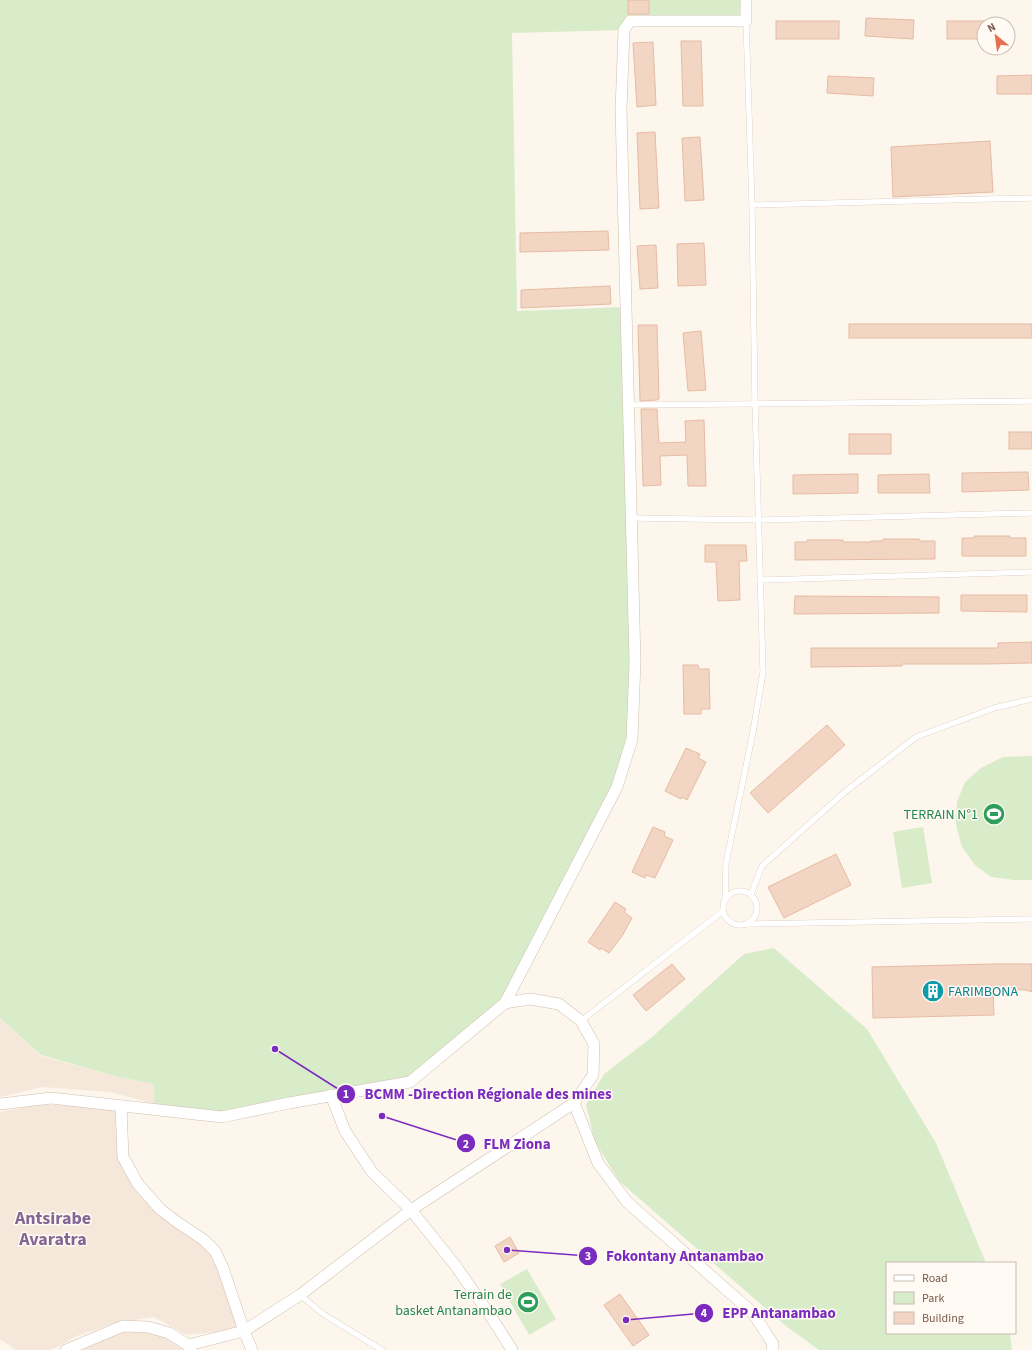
<svg xmlns="http://www.w3.org/2000/svg" width="1032" height="1350" font-family="'Source Sans 3',sans-serif">
<style>
.residential{fill:#f5e8da}
.green{fill:#d8ecc9}
.building{fill:#f3d5c3;stroke:#e6bba3}
.lines{fill:none;stroke-linecap:round;stroke-linejoin:round}
.service-casing{stroke:#d1beb0;stroke-width:6}
.minor-casing{stroke:#d1beb0;stroke-width:12}
.service{stroke:#fff;stroke-width:5.5}
.minor{stroke:#fff;stroke-width:11}
.labels{text-anchor:middle;stroke-width:3;stroke-linejoin:round;paint-order:stroke}
.leisure-label{font-size:14px;fill:#27864d;stroke:#fffaf3;text-anchor:end}
.culture-label{font-size:14px;fill:#0d838f;stroke:#fffaf3;text-anchor:start}
.district-label{font-size:18px;font-weight:bold;fill:#846695;stroke:#fffaf3}
.leader{fill:none;stroke:#7b2cbf;stroke-width:1.5}
.callout-dot{fill:#7b2cbf;stroke:#fffaf3;stroke-width:1.5}
.mark-label{font-size:12px;text-anchor:middle;font-weight:bold;fill:#fff}
.callout-label{font-size:15px;text-anchor:middle;font-weight:bold;fill:#7b2cbf;stroke:#fffaf3;stroke-width:3;stroke-linejoin:round;paint-order:stroke}
</style>
<rect width="100%" height="100%" fill="#fdf6ec"/>
<g class="residential">
<path d="M0 1018 41 1056 114 1076 154 1084 155 1104 110 1092 42 1087 0 1097Z"/>
<path d="M33 1105H87L118 1110 120 1158 137 1186 214 1252 242 1329 187 1335 154 1317 115 1323 74 1337 60 1346 49 1350H16L0 1339V1112Z"/>
<path d="M125 1331H149L167 1335 187 1350H78Z"/>
</g>
<g class="green">
<path d="M0 0H746V21H630L624 30 512 33 517 311 626 307 632 739 617 787 505 1003 410 1082 222 1117 155 1110 154 1084 114 1076 41 1055 0 1018Z"/>
<path d="M1032 756V880H1014L991 877 975 865 962 847 956 825 957 802 965 782 981 768 1003 757Z"/>
<path d="M923 827 932 883 902 888 893 832Z"/>
<path d="M774 948 867 1029 936 1143 986 1263H887V1333H1010L1012 1350H819L786 1326 619 1181 595 1142 586 1105 604 1074 651 1038 744 954Z"/>
<path d="M527 1269 556 1319 529 1335 500 1284Z"/>
</g>
<g class="building">
<rect x="628" y="0" width="21" height="14"/>
<path d="M866 18 914 20 913 39 865 36Z"/>
<rect x="776" y="21" width="63" height="18"/>
<rect x="947" y="21" width="37" height="18"/>
<path d="M681 41H701L703 106H683Z"/>
<path d="M653 42 656 105 637 107 633 43Z"/>
<path d="M1032 75V94H997V76Z"/>
<path d="M828 76 874 78 873 96 827 93Z"/>
<path d="M655 132 659 208 640 209 637 133Z"/>
<path d="M700 137 704 200 685 201 682 138Z"/>
<path d="M990 141 993 192 893 197 891 147Z"/>
<path d="M608 231 609 250 520 252V233Z"/>
<path d="M704 243 706 285 678 286 677 244Z"/>
<path d="M656 245 658 288 640 289 637 246Z"/>
<path d="M610 286 611 304 521 308V290Z"/>
<rect x="849" y="324" width="183" height="14"/>
<path d="M638 325H657L659 399H657V400L640 401Z"/>
<path d="M701 331 706 390 688 391 683 333Z"/>
<path d="M641 409H657L659 443 686 442 685 421 704 420 706 486H688L687 455 660 456 661 485 643 486Z"/>
<rect x="1009" y="432" width="23" height="17"/>
<rect x="849" y="434" width="42" height="20"/>
<path d="M1028 472 1029 490 962 492V473Z"/>
<path d="M858 474V493L793 494V475Z"/>
<path d="M929 474 930 493H878V475Z"/>
<path d="M974 536H1010V538H1026V556H962V538H974Z"/>
<path d="M883 539H919L920 541H935V559L795 560V542H807V540H843V542H871V541H883Z"/>
<path d="M705 545H746L747 561H739L740 600 718 601 716 562H705Z"/>
<path d="M961 595H1027V612L961 611Z"/>
<path d="M795 596 939 597V613L794 614Z"/>
<path d="M1032 642V663L986 664H902V666L811 667V648H998V643Z"/>
<path d="M683 665H698L699 669H709L710 709H701V714H684Z"/>
<path d="M827 725 845 745 768 813 750 793Z"/>
<path d="M686 748 700 754 698 758 706 762 687 800 682 797 681 799 665 791Z"/>
<path d="M653 827 665 832 664 836 673 840 655 878 646 875 645 878 632 872Z"/>
<path d="M836 854 851 885 784 918 768 887Z"/>
<path d="M615 902 626 909 624 912 632 918 622 936 609 953 601 948 600 950 588 942Z"/>
<path d="M672 964 685 979 646 1011 633 995Z"/>
<path d="M993 964H1032V992L1026 990 993 989 994 1015 873 1018 872 967Z"/>
<path d="M510 1237 519 1253 504 1262 495 1246Z"/>
<path d="M620 1294 649 1335 633 1346 604 1305Z"/>
</g>
<g class="lines">
<g class="service-casing">
<g id="service">
<path d="M752 205 1032 198"/>
<path d="M628 405 1032 401"/>
<path d="M631 518 758 520 1032 513"/>
<path d="M760 580 1032 572"/>
<circle cx="740" cy="908" r="17"/>
<path d="M751 894 762 866 846 791 916 737 994 708 1032 699"/>
<path d="M725 900 726 863 753 732 763 672 755 403 752 205 746 21"/>
<path d="M748 924 1032 919"/>
<path d="M581 1021 723 911"/>
<path d="M300 1295 323 1314 382 1350"/>
</g>
</g>
<g class="minor-casing">
<g id="minor">
<path d="M505 1003 530 999 559 1004 581 1021 594 1044 593 1075 574 1103 598 1163 627 1202 753 1313 773 1344 772 1350"/>
<path d="M331 1095 345 1131 372 1172 411 1210 455 1265 490 1315 512 1350"/>
<path d="M0 1104 51 1098 222 1117 289 1103 410 1082 505 1003 617 787 632 739 635 662 621 110 624 30 630 21H746V0"/>
<path d="M121 1106 123 1157 138 1184 160 1209 177 1222 204 1240 215 1251 223 1268 244 1331 252 1350"/>
<path d="M188 1345 244 1331 300 1295 411 1210 574 1103"/>
<path d="M66 1350 123 1326 148 1327 169 1333 188 1345 191 1350"/>
</g>
</g>
<use href="#service" class="service"/>
<use href="#minor" class="minor"/>
</g>
<defs>
<g id="stadium-disc" transform="scale(1.15)"><circle r="9.5" fill="#2e9e5b" stroke="#fffaf3"/><path d="M0-5a6.5 5 0 1 0 0 10a6.5 5 0 1 0 0-10ZM-3.5-1.8h7v3.6h-7Z" fill="#fff"/></g>
<g id="building-disc" transform="scale(1.15)"><circle r="9.5" fill="#0f9aa8" stroke="#fffaf3"/><path d="M-4-6H4V6H1V3H-1V6H-4ZM-2.5-4.3h1.7v1.8h-1.7ZM.8-4.3h1.7v1.8H.8ZM-2.5-1h1.7V.8h-1.7ZM.8-1h1.7V.8H.8Z" fill="#fff"/></g>
</defs>
<g fill-rule="evenodd">
<use href="#stadium-disc" x="994" y="814"/>
<use href="#building-disc" x="933" y="991"/>
<use href="#stadium-disc" x="528" y="1302"/>
</g>
<g class="labels">
<g class="leisure-label">
<text x="978" y="819">TERRAIN N°1</text>
<text x="512" y="1299">Terrain de<tspan x="512" dy="16">basket Antanambao</tspan></text>
</g>
<g class="culture-label">
<text x="948" y="996">FARIMBONA</text>
</g>
<g class="district-label">
<text x="53" y="1224">Antsirabe<tspan x="53" dy="21">Avaratra</tspan></text>
</g>
</g>
<path class="leader" d="M275 1049L346 1094M382 1116L466 1143M507 1250L588 1256M626 1320L704 1313"/>
<g class="callout-dot">
<circle cx="275" cy="1049" r="4"/>
<circle cx="382" cy="1116" r="4"/>
<circle cx="507" cy="1250" r="4"/>
<circle cx="626" cy="1320" r="4"/>
<circle cx="346" cy="1094" r="10"/>
<circle cx="466" cy="1143" r="10"/>
<circle cx="588" cy="1256" r="10"/>
<circle cx="704" cy="1313" r="10"/>
</g>
<g class="mark-label">
<text x="346" y="1098">1</text>
<text x="466" y="1148">2</text>
<text x="588" y="1260">3</text>
<text x="704" y="1317">4</text>
</g>
<g class="callout-label">
<text x="488" y="1099">BCMM -Direction Régionale des mines</text>
<text x="517" y="1149">FLM Ziona</text>
<text x="685" y="1261">Fokontany Antanambao</text>
<text x="779" y="1318">EPP Antanambao</text>
</g>
<rect x="886" y="1262" width="130" height="72" fill="#fffaf3" stroke="#cabbb1"/>
<rect x="894" y="1275" width="20" height="6" fill="#ffffff" stroke="#cabbb1"/>
<text x="922" y="1282" font-size="12" fill="#7a5c4d">Road</text>
<rect x="894" y="1292" width="20" height="12" fill="#d8ecc9" stroke="#cabbb1"/>
<text x="922" y="1302" font-size="12" fill="#7a5c4d">Park</text>
<rect x="894" y="1312" width="20" height="12" fill="#f3d5c3" stroke="#cabbb1"/>
<text x="922" y="1322" font-size="12" fill="#7a5c4d">Building</text>
<g transform="translate(996 36) rotate(331)"><circle r="19" fill="#fffaf3" stroke="#cabbb1"/>
<path d="M0-3L7 15L0 10L-7 15Z" fill="#e76f51"/>
<text y="-6" font-size="11" font-weight="bold" text-anchor="middle" fill="#7a5c4d">N</text>
</g>
</svg>
